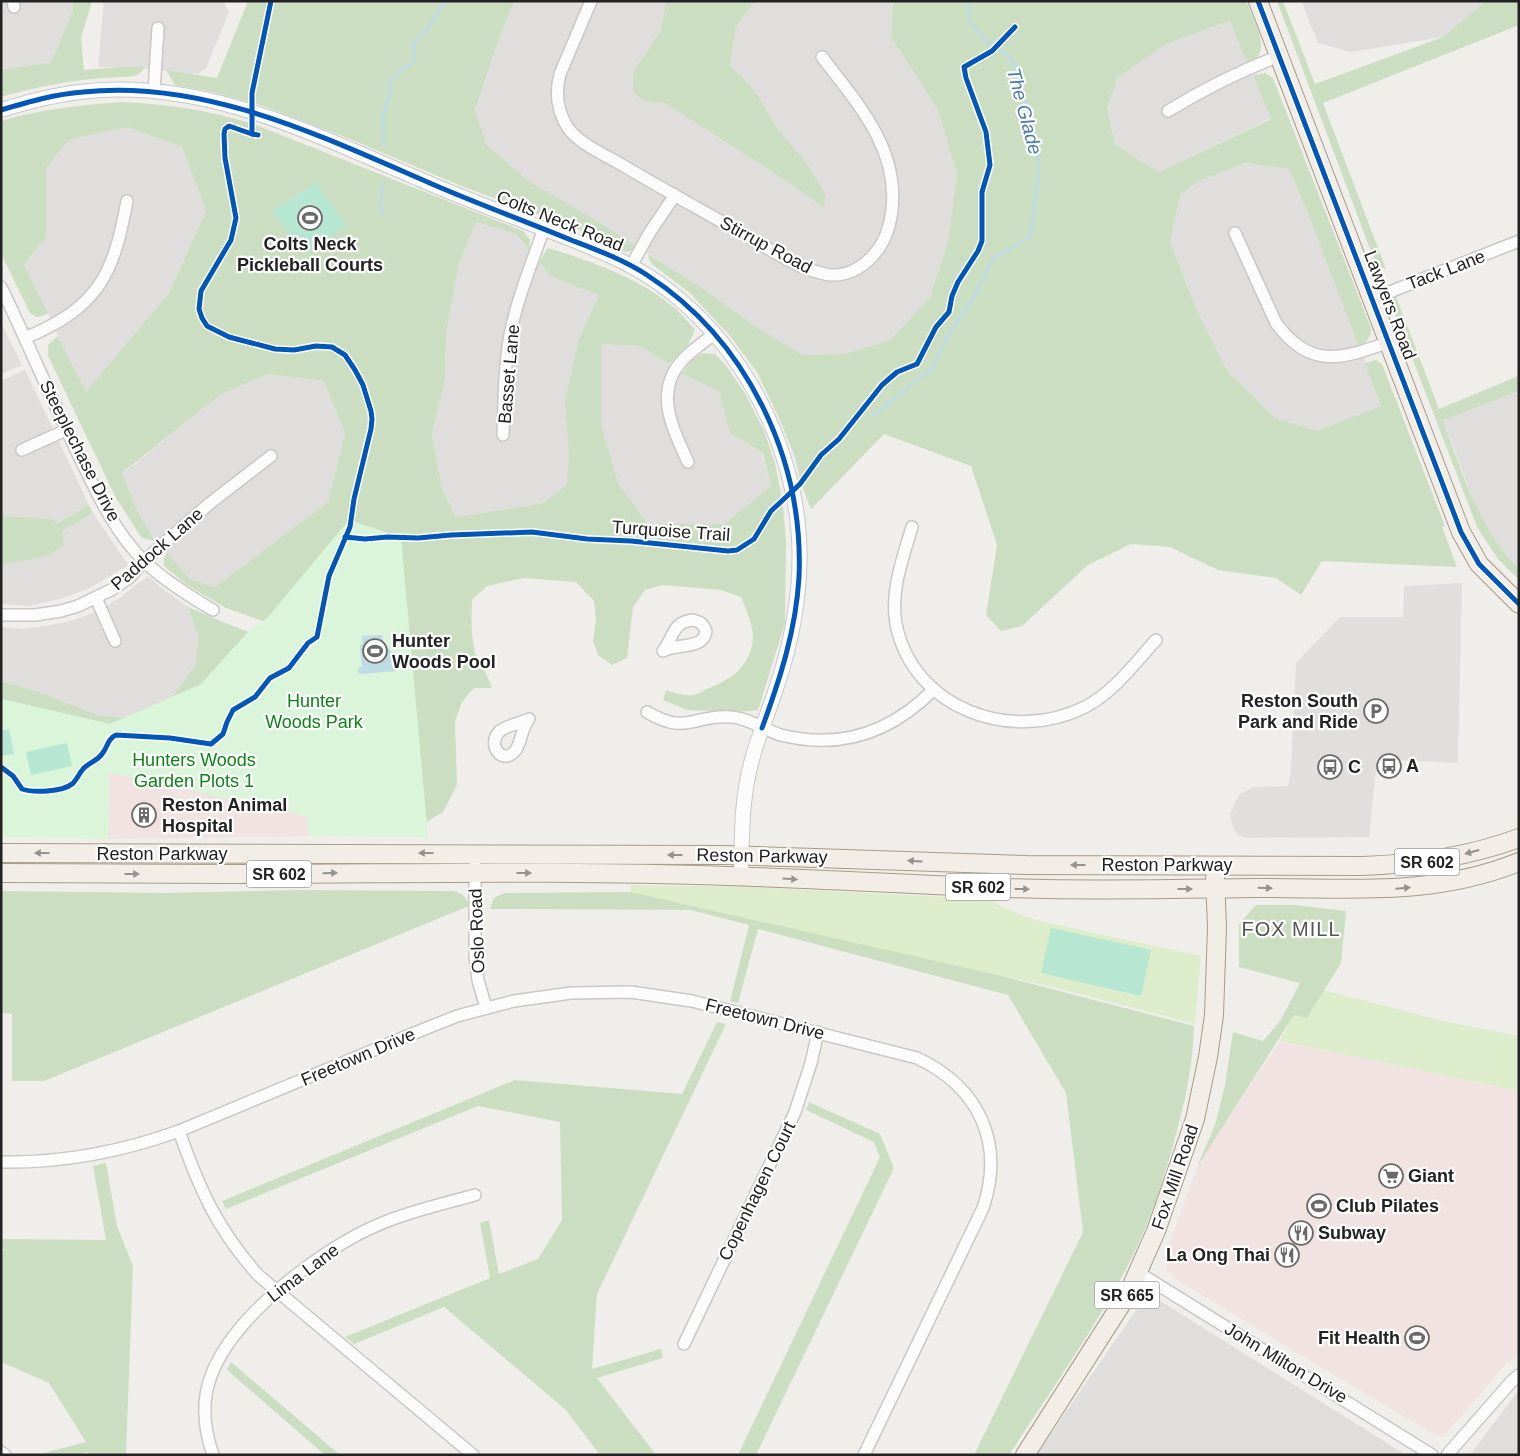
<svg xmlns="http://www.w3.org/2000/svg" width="1520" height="1456" font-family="Arial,sans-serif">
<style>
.residential{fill:#dfdedc}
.commercial{fill:#f1e3e1}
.grass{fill:#ddeccb}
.forest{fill:#cbdec1}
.park{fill:#daf5da}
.pitch{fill:#b7e6d2}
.parking{fill:#e0dfde}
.water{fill:#bfdbe3}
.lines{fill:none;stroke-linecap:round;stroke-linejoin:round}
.stream{stroke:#bfdbe3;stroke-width:3}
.minor-casing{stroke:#c9c8c7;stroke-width:14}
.tertiary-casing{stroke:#c9c8c7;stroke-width:16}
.primary-casing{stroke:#a79c86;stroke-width:20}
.minor{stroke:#fdfcfc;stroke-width:11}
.tertiary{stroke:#fdfcfc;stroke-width:14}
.primary{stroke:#f3ede7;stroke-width:18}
.cycleway-casing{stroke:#fff;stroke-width:8}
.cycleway{stroke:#0057b8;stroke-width:5}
.oneway{fill:#95928e}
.labels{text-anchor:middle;stroke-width:4.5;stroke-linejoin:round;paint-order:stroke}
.shield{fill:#fff;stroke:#646464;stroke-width:1}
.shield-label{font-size:16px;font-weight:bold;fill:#222}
.street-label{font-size:18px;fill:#222;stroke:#fff}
.poi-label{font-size:18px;font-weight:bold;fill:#222;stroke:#fff;text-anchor:start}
.park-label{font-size:18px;fill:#0c8416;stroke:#fff}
.water-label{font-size:19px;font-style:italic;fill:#4a7aab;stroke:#fff}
.quarter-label{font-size:20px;letter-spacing:1px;fill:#555;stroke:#fff}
</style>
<rect width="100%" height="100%" fill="#f0eeeb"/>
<g class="residential">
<path d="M1 1H72L73 11 51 62 1 70Z"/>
<path d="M104 1H223L229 12 206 68 198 74 130 67H98Z"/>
<path d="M514 1H666L661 30 633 72 645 101 665 103 789 183 823 207 805 161 778 129 755 91 730 65 736 27 755 1H893L891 37 937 108 957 174 948 241 930 297 890 340 846 354 803 355 755 326 701 287 571 205 531 183 487 145 475 110 495 50Z"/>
<path d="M1301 1H1486L1443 37 1351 52 1318 43Z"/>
<path d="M1231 21 1271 118 1159 172 1115 144 1107 108 1118 77 1166 44Z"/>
<path d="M127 127 182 147 206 211 169 293 86 393 24 265 46 237V168L69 140Z"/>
<path d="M1246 163 1289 169 1305 206 1382 406 1317 431 1275 418 1228 372 1196 308 1170 242 1181 194 1199 181Z"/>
<path d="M476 222 516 234 550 276 599 294 579 338 567 485 541 504 456 517 442 489 432 433 445 380 446 333 459 263Z"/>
<path d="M1 323 22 365 1 374Z"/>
<path d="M601 344 640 346 692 379 719 391 730 433 762 453 771 486 724 524H648L618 483 601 423Z"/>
<path d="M25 370 89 505 56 523 1 527V381Z"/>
<path d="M268 374 324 381 345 433 328 502 215 587 190 579 154 540 137 510 122 474 220 395Z"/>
<path d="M1519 391V569L1497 544 1477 510 1443 419Z"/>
<path d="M93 513 128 565 88 589 60 599 28 606 1 604V540L63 531Z"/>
<path d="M148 576 164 590 188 607 198 637 196 664 173 696 123 719 97 715 45 694 1 681V627L23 629 46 626 74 620 93 613 118 599Z"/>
<path d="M1157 1299 1406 1455H1036L1137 1309Z"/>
<path d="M1519 1390V1455H1470Z"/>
</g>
<g class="commercial">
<path d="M109 772 307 816 309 836 108 839Z"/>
<path d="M1280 1041 1519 1091V1356L1507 1363 1443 1437 1435 1435 1297 1353 1176 1279 1167 1270 1164 1258 1199 1162Z"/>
</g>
<g class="grass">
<path d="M631 885 747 887 987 899 1014 912 1035 920 1201 956 1195 1024 1057 988 747 920 690 906 629 899Z"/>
<path d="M1324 990 1443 1021 1519 1036V1091L1280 1041 1294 1014 1307 1018Z"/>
</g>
<g class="forest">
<path d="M72 1H92L81 38 84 70 120 67H145C139 77 131 77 121 77 76 79 44 85 1 97V70L51 62 73 11Z"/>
<path d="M248 1H514L495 50 475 110 487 145 531 183 571 205 635 245 631 251 625 252 583 231 464 187 345 137 263 106 213 92 175 85 166 70 217 78Z"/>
<path d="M666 1H755L736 27 730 65 755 91 778 129 805 161 825 194 824 208 789 183 665 103 645 101 634 93 633 72 661 30Z"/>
<path d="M893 1H1246C1251 13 1268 45 1258 56 1256 60 1251 61 1247 62L1230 21 1166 44 1118 77 1107 108 1115 144 1159 172 1271 119 1253 75 1265 73 1273 78 1371 328C1372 337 1366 342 1359 347L1305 206 1289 169 1246 163 1199 181 1181 194 1170 242 1196 308 1228 372 1275 418 1317 431 1381 406 1365 363 1376 360 1382 364 1445 526 1442 527 1457 567 1322 561 1301 595 1276 578 1218 570 1170 547 1131 544 1088 565 1022 626 1001 631 986 615 997 545 971 466 884 434 811 509 801 484 795 457 779 418 757 372 730 336 690 293 653 265 649 260 648 254 701 287 755 326 803 355 846 354 890 340 930 297 948 241 957 174 937 108 891 37Z"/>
<path d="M1277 1H1283L1315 84 1443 37 1486 1H1519V25L1323 103 1386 269 1378 266 1375 262Z"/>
<path d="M122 102C169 104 212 111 256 125L523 231 530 240 529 250 516 234 476 222 459 263 446 333 445 380 432 433 442 489 456 517 541 504 567 485 569 451 565 403 579 338 599 295 550 276 539 262 548 248C591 261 642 279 677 310 683 316 689 323 695 330L688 345 669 364 640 346 601 344V423L618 483 648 524H724L771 486 763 453 730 433 719 391 692 379 682 373 692 360 703 353 715 354 727 367 746 395 764 431 775 463 783 506 786 540 785 623 758 710 738 712 687 710 663 700 666 690C675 693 684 696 693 695 698 694 703 691 707 689 729 680 746 670 752 646 756 630 747 612 741 597L721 590 662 585 645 590 633 607 627 658 612 665 598 655 593 641 596 621 594 601 576 582 524 578 487 586 472 600C471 618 471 635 475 652 479 664 488 674 492 688H474L462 702 455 721 457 785 443 812 422 825 279 627 226 608 187 585 164 566V558L167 553 190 579 215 587 328 502 345 433 324 381 268 374 220 395 122 473 137 510 154 540H148L141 537 115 496 48 356V345L58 336 86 392 169 293 206 211 182 147 127 127 69 140 46 168V237L24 265 48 314 37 317 30 313 1 254V121C41 109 81 105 122 102Z"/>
<path d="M1394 291 1439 409 1516 377 1519 373V391L1443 420C1462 472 1478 528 1519 569V580L1498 559 1477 527 1391 303 1390 298Z"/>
<path d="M89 505 93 513 63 531V545L50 555 1 565V516L52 519 57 523Z"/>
<path d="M188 607 223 622 294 650 110 724 1 699V681L45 694 97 715 123 718 173 696 196 664 198 637Z"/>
<path d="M304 890 454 891C462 893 467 897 469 906L44 1081H12V1014L1 1013V891L164 893Z"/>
<path d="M630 892 1002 976 1194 1026C1193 1063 1186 1099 1176 1134 1164 1180 1149 1226 1126 1269 1092 1333 1049 1393 1009 1455H974L1083 1232 1066 1093 1008 995 758 929 738 1003 730 1001 749 925 691 910 490 909 494 898 504 893Z"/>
<path d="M1256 905H1295L1346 911 1341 963 1307 1018 1294 1015 1197 1167 1215 1125 1225 1085 1233 1032 1263 1041 1280 1021 1300 983 1239 967V924Z"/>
<path d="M717 1022 726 1024 597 1294 592 1369 661 1349 663 1358 597 1378 656 1455H600L565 1409 444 1307 354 1344 345 1337 490 1278 480 1223 489 1220 499 1274 538 1259 562 1220 560 1122 478 1106 226 1209 222 1201 515 1080 682 1094Z"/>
<path d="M809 1102 880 1134 894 1168 756 1455H738L880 1157 874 1142 806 1110Z"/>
<path d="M106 1163 117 1226 133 1266 126 1455H88V1452L76 1455H36L86 1442 49 1383 1 1362V1258L4 1249 1 1248V1239L106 1240 93 1166Z"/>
<path d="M231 1362 340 1455H325L227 1370Z"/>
</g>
<path class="park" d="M349 520 401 537 428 837 309 836 307 816 109 772 108 839 1 837V699L110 724 201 684 246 634 268 617Z"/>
<g class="pitch">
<path d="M316 182 346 226 304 255 273 211Z"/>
<path d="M9 729 14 754 1 756V731Z"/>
<path d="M67 743 72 766 31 775 26 752Z"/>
<path d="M1051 928 1151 950 1141 996 1041 973Z"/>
</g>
<path class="parking" d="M1462 583 1458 763 1377 759 1369 837 1246 838 1238 835 1233 828 1230 814 1239 795 1253 787 1288 786 1291 768 1296 663 1340 617H1403L1404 586Z"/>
<path class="water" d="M382 635 384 646H387L394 655H396L397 671 359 674 358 669 362 666 360 645 363 644 362 636Z"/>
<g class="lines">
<g class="stream">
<path d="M384 147 383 115 390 93 389 84 393 78 401 70 413 63 415 52 413 44C418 36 425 32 430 25 437 17 438 8 447 1"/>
<path d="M383 215 380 202 383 184"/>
<path d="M874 415 931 369 950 332 973 298 994 258 1031 236 1039 162 1027 106 1017 78 1013 61 1003 51 986 42 970 22 968 1"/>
</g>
<g class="minor-casing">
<g id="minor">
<path d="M13 1 14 7"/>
<path d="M591 1 560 74C555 93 557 111 568 128 580 144 601 153 617 162 654 184 692 205 729 226 753 239 781 258 805 268 813 271 822 274 831 275 849 276 865 266 876 252 886 240 890 226 892 210 899 148 857 103 822 57"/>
<path d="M154 91 158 28"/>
<path d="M1168 111C1204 89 1240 71 1279 56"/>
<path d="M1235 233 1276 323C1310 370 1342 359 1389 342"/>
<path d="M631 266 650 232 675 195"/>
<path d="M1 287C28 343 52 400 79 456 97 493 115 533 145 562 165 581 189 596 213 610"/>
<path d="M1372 299 1519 241"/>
<path d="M25 338C98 307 113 277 127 201"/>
<path d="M503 435C504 402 504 368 510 335 517 299 532 263 544 228"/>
<path d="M22 450 66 430"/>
<path d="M688 462C675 434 657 400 675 370 684 355 702 344 715 333"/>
<path d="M912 527C903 558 890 591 896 624 913 709 1012 744 1085 707 1114 692 1135 663 1156 640"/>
<path d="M96 598 115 641"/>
<path d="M1 615H35L61 611 78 606 111 590 129 578 144 561 209 504 271 456"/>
<path d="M693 620C701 622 703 624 706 631 704 650 677 643 663 651 674 637 672 622 693 620Z"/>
<path d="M647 712C687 736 694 714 731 717 749 718 764 730 781 735 841 750 892 732 934 689"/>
<path d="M529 719C520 730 522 743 515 751 502 766 486 744 500 731 505 726 521 723 529 719Z"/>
<path d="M475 866V956L478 980 486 1008"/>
<path d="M179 1131C199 1188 217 1229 258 1275L473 1455"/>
<path d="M1 1162C63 1163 121 1152 179 1131L417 1032 457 1016 514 1001 571 993 631 992 692 1001 917 1058C979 1087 1005 1143 983 1208L864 1455"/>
<path d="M1139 1273 1432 1455"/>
<path d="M684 1344 795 1112 811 1063 818 1032"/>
<path d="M1 1452 5 1455"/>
<path d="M213 1455C204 1429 201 1402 211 1376 233 1316 322 1248 380 1224 410 1211 443 1204 475 1195"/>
<path d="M1447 1455 1511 1382 1519 1375"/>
</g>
</g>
<g class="tertiary-casing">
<path id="tertiary" d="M1 110C27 102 53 95 80 92 215 75 339 148 460 196 497 211 535 225 573 240 607 254 639 267 668 290 733 340 776 414 793 493 807 559 797 628 775 692 765 722 752 751 747 782 741 813 742 845 741 876"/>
</g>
<g class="primary-casing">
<g id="primary">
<path d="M1258 1 1461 532 1479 564 1519 604"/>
<path d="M1 853 724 855 1026 865 1363 866C1417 864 1468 857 1519 838"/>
<path d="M1 873C78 873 154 874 231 874 396 874 562 870 727 876 822 879 916 885 1010 888 1091 891 1173 889 1255 888 1347 887 1429 898 1519 862"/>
<path d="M1025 1455 1129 1292 1156 1231 1195 1119 1208 1057 1214 1015 1217 927 1215 878"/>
</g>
</g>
<use href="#minor" class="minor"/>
<use href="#tertiary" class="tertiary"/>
<use href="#primary" class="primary"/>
<g class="cycleway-casing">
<g id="cycleway">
<path d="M1258 1 1461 532 1479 564 1519 604"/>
<path d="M1 110C28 102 55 94 83 92 205 79 323 137 432 184 478 204 525 221 571 240 597 250 624 260 647 275 747 340 804 459 799 577 796 630 780 679 762 728"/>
<path d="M258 135 252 134V93L271 1"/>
<path d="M345 537 365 539 388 537 418 538 451 535 532 532 587 539 631 541 728 551 737 550 754 539 771 511 800 484 821 455 839 439 882 385 897 372 917 364 936 327 949 312 952 296 958 282 978 251 982 241V192L990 165 986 132 966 78 964 67 992 51 1015 27"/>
<path d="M1 767 13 776 22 789C33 793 62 792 72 784 77 780 79 773 84 768 89 763 98 760 102 754 108 747 107 739 116 735L170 738 211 744 223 734 227 722 233 710 255 697 270 678 289 668 308 643 317 637 329 576 350 527 354 499 371 429 372 419 371 411 363 385 355 370 345 355 332 347 316 346 294 350 275 349 229 337 207 326 202 318 199 309 201 291 231 240 236 218 225 158 224 134 225 129 229 126 252 134"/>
</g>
</g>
<use href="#cycleway" class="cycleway"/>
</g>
<defs><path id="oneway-solid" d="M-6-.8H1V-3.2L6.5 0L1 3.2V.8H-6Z" transform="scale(1.25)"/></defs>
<g class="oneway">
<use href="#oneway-solid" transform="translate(1472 852) rotate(165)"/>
<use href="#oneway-solid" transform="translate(42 853) rotate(180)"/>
<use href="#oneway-solid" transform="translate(426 853) rotate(-180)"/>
<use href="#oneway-solid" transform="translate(675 855) rotate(-180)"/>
<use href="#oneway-solid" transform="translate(915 861) rotate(-177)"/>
<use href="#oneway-solid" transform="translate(1078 865) rotate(180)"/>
<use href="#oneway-solid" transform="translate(330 873) rotate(-1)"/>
<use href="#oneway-solid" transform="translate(524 873)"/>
<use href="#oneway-solid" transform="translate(132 874)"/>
<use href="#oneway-solid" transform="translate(790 879) rotate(3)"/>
<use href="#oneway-solid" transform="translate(1265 888) rotate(1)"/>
<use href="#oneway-solid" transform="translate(1403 888) rotate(-5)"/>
<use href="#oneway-solid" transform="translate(1022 889) rotate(1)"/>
<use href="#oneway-solid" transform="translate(1185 889)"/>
</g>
<defs>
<g id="stadium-ring" transform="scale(1.25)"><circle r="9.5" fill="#fff" stroke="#6a6968" stroke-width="1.5"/><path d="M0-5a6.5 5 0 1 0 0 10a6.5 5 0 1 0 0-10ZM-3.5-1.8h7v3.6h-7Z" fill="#6a6968"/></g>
<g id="parking-ring" transform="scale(1.25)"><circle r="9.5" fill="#fff" stroke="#6a6968" stroke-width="1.5"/><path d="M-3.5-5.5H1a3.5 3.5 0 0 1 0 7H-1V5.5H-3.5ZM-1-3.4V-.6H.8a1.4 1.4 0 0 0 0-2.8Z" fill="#6a6968"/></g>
<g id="bus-ring" transform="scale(1.25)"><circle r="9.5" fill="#fff" stroke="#6a6968" stroke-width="1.5"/><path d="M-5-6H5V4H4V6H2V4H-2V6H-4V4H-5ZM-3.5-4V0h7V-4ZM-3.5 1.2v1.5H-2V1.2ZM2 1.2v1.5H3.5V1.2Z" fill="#6a6968"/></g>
<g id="building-ring" transform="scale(1.25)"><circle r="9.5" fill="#fff" stroke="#6a6968" stroke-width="1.5"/><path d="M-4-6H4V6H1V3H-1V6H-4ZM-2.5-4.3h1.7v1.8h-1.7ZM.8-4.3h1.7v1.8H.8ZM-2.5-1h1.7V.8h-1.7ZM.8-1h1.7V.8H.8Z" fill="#6a6968"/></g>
<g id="supermarket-ring" transform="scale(1.25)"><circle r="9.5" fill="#fff" stroke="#6a6968" stroke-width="1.5"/><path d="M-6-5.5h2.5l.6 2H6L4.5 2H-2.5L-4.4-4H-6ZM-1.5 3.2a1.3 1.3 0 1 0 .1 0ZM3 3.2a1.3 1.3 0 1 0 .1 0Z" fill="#6a6968"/></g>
<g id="restaurant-ring" transform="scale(1.25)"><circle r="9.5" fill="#fff" stroke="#6a6968" stroke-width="1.5"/><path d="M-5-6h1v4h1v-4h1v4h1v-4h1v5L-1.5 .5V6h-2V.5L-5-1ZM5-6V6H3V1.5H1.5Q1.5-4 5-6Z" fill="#6a6968"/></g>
</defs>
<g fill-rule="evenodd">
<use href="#stadium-ring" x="310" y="218"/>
<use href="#stadium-ring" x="375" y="651"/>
<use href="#parking-ring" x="1376" y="711"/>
<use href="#bus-ring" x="1389" y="766"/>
<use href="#bus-ring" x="1330" y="767"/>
<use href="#building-ring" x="144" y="815"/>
<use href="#supermarket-ring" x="1391" y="1176"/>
<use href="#stadium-ring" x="1319" y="1206"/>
<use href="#restaurant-ring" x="1301" y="1233"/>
<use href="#restaurant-ring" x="1287" y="1255"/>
<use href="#stadium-ring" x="1417" y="1338"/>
</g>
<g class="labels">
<g class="shield">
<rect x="1394.5" y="848.5" width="65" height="27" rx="4"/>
<rect x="246.5" y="860.5" width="65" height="27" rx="4"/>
<rect x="945.5" y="873.5" width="65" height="27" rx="4"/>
<rect x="1094.5" y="1281.5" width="65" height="27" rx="4"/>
</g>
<g class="shield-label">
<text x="1427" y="868">SR 602</text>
<text x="279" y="880">SR 602</text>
<text x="978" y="893">SR 602</text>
<text x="1127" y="1301">SR 665</text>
</g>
<g class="street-label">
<text transform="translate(560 221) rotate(22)" y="6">Colts Neck Road</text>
<text transform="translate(766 245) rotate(28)" y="6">Stirrup Road</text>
<text transform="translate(1446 270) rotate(-21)" y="6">Tack Lane</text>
<text transform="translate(1390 305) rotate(69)" y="6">Lawyers Road</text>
<text transform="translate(509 374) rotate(-85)" y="6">Basset Lane</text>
<text transform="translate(80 451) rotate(63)" y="6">Steeplechase Drive</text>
<text transform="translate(671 531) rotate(4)" y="6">Turquoise Trail</text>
<text transform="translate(157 549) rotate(-41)" y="6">Paddock Lane</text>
<text x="162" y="860">Reston Parkway</text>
<text transform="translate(762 856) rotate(1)" y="6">Reston Parkway</text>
<text x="1167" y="871">Reston Parkway</text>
<text transform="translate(477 931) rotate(-92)" y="6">Oslo Road</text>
<text transform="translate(765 1019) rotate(14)" y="6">Freetown Drive</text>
<text transform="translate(358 1057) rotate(-23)" y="6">Freetown Drive</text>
<text transform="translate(1175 1177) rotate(-71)" y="6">Fox Mill Road</text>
<text transform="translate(757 1191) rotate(-64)" y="6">Copenhagen Court</text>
<text transform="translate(303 1273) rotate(-37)" y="6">Lima Lane</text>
<text transform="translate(1286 1363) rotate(31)" y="6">John Milton Drive</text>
</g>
<g class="poi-label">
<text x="310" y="250" text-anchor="middle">Colts Neck<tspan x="310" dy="21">Pickleball Courts</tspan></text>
<text x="392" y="647">Hunter<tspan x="392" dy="21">Woods Pool</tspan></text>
<text x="1358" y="707" text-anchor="end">Reston South<tspan x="1358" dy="21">Park and Ride</tspan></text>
<text x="1406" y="772">A</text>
<text x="1348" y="773">C</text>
<text x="162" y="811">Reston Animal<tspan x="162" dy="21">Hospital</tspan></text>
<text x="1408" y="1182">Giant</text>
<text x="1336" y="1212">Club Pilates</text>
<text x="1318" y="1239">Subway</text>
<text x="1270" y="1261" text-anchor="end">La Ong Thai</text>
<text x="1400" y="1344" text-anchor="end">Fit Health</text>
</g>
<g class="park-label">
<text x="314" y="707">Hunter<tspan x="314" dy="21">Woods Park</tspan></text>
<text x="194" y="766">Hunters Woods<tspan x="194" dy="21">Garden Plots 1</tspan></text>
</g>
<g class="water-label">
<text transform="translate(1025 111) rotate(75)" y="7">The Glade</text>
</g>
<g class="quarter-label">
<text x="1291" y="936">FOX MILL</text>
</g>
</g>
<rect width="1520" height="1456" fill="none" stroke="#222222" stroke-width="5"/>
</svg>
